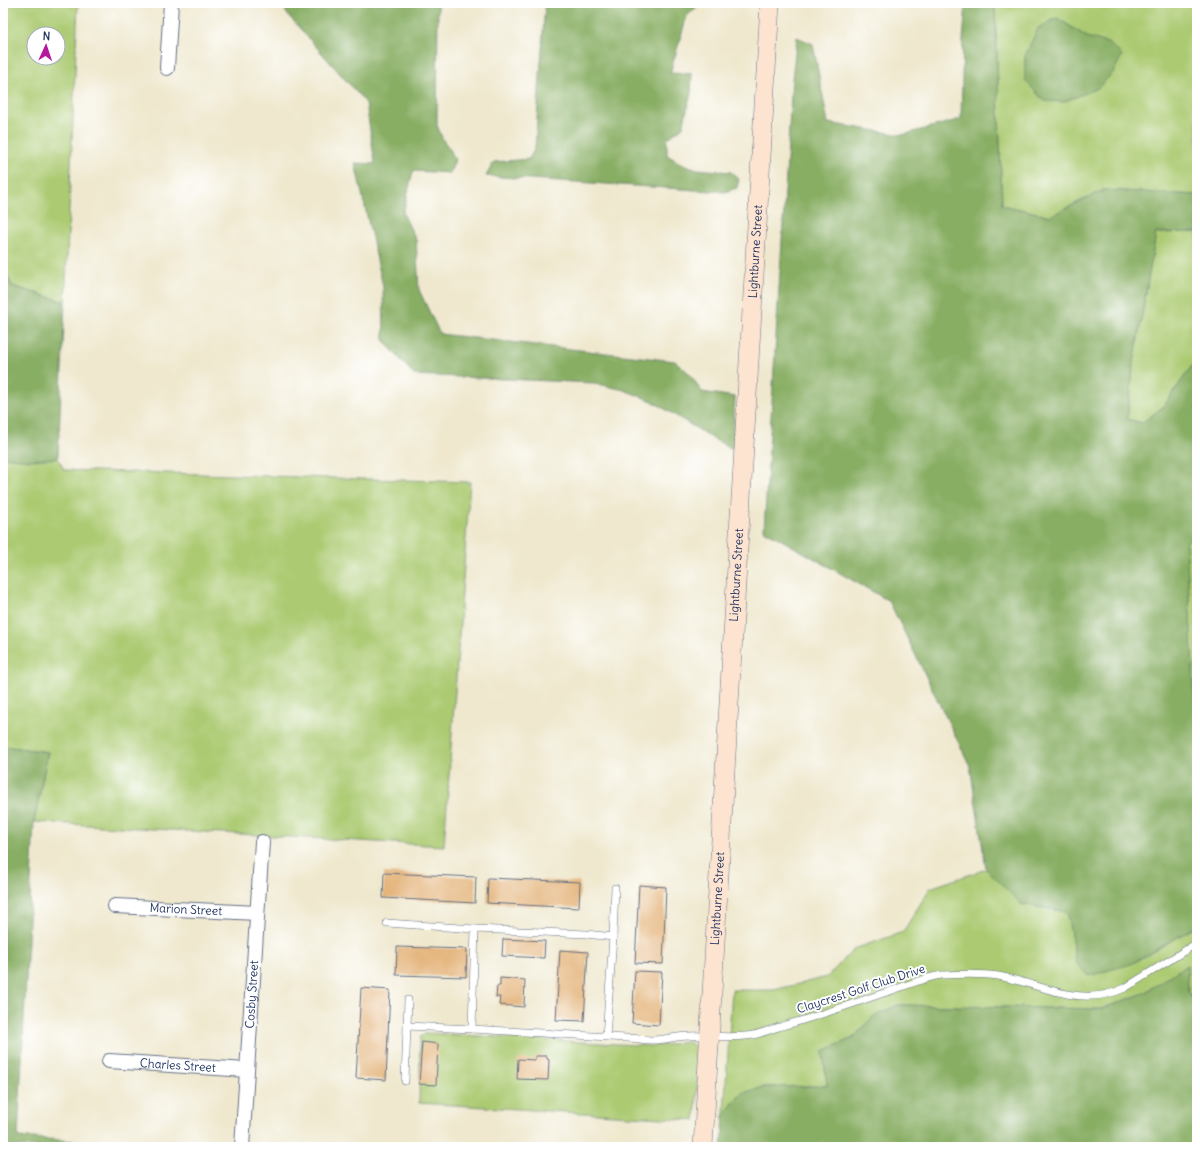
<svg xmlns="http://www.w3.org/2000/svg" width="1200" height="1150" font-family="Delius,sans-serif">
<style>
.green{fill:#abca71;stroke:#637c68;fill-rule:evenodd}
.forest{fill:#88ae63;stroke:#526e60}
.building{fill:#e4b47a}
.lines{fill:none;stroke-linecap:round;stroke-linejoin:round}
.service-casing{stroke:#657085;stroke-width:8}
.minor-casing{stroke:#657085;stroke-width:16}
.secondary-casing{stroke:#657085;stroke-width:20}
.service{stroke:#fff;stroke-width:7}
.minor{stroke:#fff;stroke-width:14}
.secondary{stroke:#fde4d1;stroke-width:19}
.labels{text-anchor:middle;stroke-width:4;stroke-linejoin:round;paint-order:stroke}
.street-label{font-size:12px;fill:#1b2f5e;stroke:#fff}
</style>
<rect width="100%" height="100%" fill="#fff"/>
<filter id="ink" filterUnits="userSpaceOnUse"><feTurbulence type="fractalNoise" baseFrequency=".025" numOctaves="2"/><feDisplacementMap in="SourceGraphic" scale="8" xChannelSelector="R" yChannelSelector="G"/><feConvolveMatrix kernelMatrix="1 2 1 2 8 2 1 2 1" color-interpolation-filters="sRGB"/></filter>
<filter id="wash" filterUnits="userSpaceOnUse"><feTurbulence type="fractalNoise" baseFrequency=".012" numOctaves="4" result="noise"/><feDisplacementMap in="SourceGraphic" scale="16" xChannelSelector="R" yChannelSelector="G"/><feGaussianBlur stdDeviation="0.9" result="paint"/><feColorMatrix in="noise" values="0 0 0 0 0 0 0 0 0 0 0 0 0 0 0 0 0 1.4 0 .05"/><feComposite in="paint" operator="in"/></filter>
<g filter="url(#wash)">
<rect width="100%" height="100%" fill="#efe8ce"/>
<g class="green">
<path d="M3 3H78L65 302 12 286 3 266ZM34 34H58V58H34Z"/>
<path d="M995 3H1197V195L1104 190 1050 216 1002 205ZM1057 18 1087 37 1038 28Z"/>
<path d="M1197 232V359L1163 407 1142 423 1127 419 1134 362 1156 233Z"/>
<path d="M3 456 58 458 64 470 470 482 444 846 34 822 48 752 3 746Z"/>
<path d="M1197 530V742L1186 543Z"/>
<path d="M986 869 1021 904 1067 912 1076 963 1131 964 1197 926V1003L1188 992 1187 965 1144 993 1101 1009 898 1005 873 1017 853 1038 823 1051 827 1086 765 1087 742 1093 724 1114 732 990H774L827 977 854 949 903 932 930 888Z"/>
<path d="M427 1033 653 1046 689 1042 698 1049 699 1059 695 1120 419 1103 420 1037Z"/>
</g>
<g class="forest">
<path d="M282 3H438L437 125 443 140 451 151 455 160 450 173 413 171 403 213 416 240 419 290 440 334 675 361 690 374 702 392 735 397 733 449 717 441 652 401 624 390 594 383 414 375 384 341 383 286 355 163 375 164 366 103 287 14Z"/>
<path d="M545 3H701L687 16 670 73 692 74 691 93 683 127 667 139V155L680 163 697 169 731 172 739 179 737 188 725 192 486 176 494 162 529 159 535 148Z"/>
<path d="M966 3H995L1002 205 1050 216 1104 190 1197 195V232L1156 233 1134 362 1127 419 1142 423 1163 407 1197 359V530L1186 543 1197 742V926L1131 964 1088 976 1076 963 1067 912 1021 904 986 869 970 766 889 601 764 530 792 79 797 37 813 44 828 123 902 135 961 119 963 40Z"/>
<path d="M1057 18 1087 37 1108 43 1122 55 1113 73 1098 88 1063 102 1044 101 1025 80V56L1038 28Z"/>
<path d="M3 266 12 286 65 302 58 458 30 460 3 457Z"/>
<path d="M3 746 48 752 34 822 18 1137 162 1147H3V1064L5 1054 3 1010Z"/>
<path d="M1187 965 1188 992 1197 1003V1147H722L724 1114 742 1093 765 1087 827 1086 823 1051 853 1038 873 1017 898 1005 1101 1009 1144 993Z"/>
</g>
<g id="blocks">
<g class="building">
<path d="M384 873 476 877 475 903 383 898Z"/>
<path d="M488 878 580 882 579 908 487 903Z"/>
<path d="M639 885 666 887 663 964 635 963Z"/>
<path d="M503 939 545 941 544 958 502 956Z"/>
<path d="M397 947 467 949 466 977 396 975Z"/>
<path d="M560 950 588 952 584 1021 556 1020Z"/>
<path d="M635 971 662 972 659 1025 632 1023Z"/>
<path d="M500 978 525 980 524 1007 499 1005 500 997H496L497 986H500Z"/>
<path d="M361 988 390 990 386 1080 356 1078Z"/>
<path d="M422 1042 438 1044 436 1085 419 1084Z"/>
<path d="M535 1056H547V1059L549 1060 548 1080 517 1079 518 1059 535 1060Z"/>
</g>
</g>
</g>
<g filter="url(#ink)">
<use href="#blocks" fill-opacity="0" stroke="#657085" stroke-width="1"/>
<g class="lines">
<g class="service-casing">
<g id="service">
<path d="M387 923 475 929"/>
<path d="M613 937 615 888"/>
<path d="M407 1026 472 1029"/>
<path d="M606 1037 613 937 586 934 475 929 472 1029C523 1032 574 1035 626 1038 635 1038 644 1040 653 1040 665 1040 677 1036 689 1036 710 1035 732 1039 753 1035 763 1033 772 1029 782 1026 820 1016 856 1002 893 990 909 985 925 977 942 975 960 974 980 973 998 976 1043 984 1080 1009 1125 988L1197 943"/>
<path d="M405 1081 408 1000"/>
</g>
</g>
<g class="minor-casing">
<g id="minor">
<path d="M167 68 171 3"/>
<path id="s1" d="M115 906 257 913"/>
<path id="s2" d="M109 1061 247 1070"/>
<path id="s3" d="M242 1147 262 842"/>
</g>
</g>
<g class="secondary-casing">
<g id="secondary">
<path id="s4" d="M703 1147 770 3"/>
</g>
</g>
<use href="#service" class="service"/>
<use href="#minor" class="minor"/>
<use href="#secondary" class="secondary"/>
</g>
</g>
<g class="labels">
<g class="street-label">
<text dy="4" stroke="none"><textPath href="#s4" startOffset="897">Lightburne Street</textPath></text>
<text dy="4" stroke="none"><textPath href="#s4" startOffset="573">Lightburne Street</textPath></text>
<text dy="4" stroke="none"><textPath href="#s4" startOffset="249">Lightburne Street</textPath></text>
<text dy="4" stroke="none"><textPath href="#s1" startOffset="71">Marion Street</textPath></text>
<text transform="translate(861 989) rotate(-18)" y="4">Claycrest Golf Club Drive</text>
<text dy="4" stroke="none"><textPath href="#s3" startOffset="153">Cosby Street</textPath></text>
<text dy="4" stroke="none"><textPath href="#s2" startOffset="69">Charles Street</textPath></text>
</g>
</g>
<rect width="1200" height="1150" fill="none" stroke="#fff" stroke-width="16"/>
<g transform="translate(46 46) rotate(3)"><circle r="19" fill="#ffffff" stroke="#a4acbf"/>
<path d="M0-3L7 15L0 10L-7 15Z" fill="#b5179e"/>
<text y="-6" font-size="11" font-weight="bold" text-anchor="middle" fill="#1b2f5e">N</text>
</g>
</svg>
